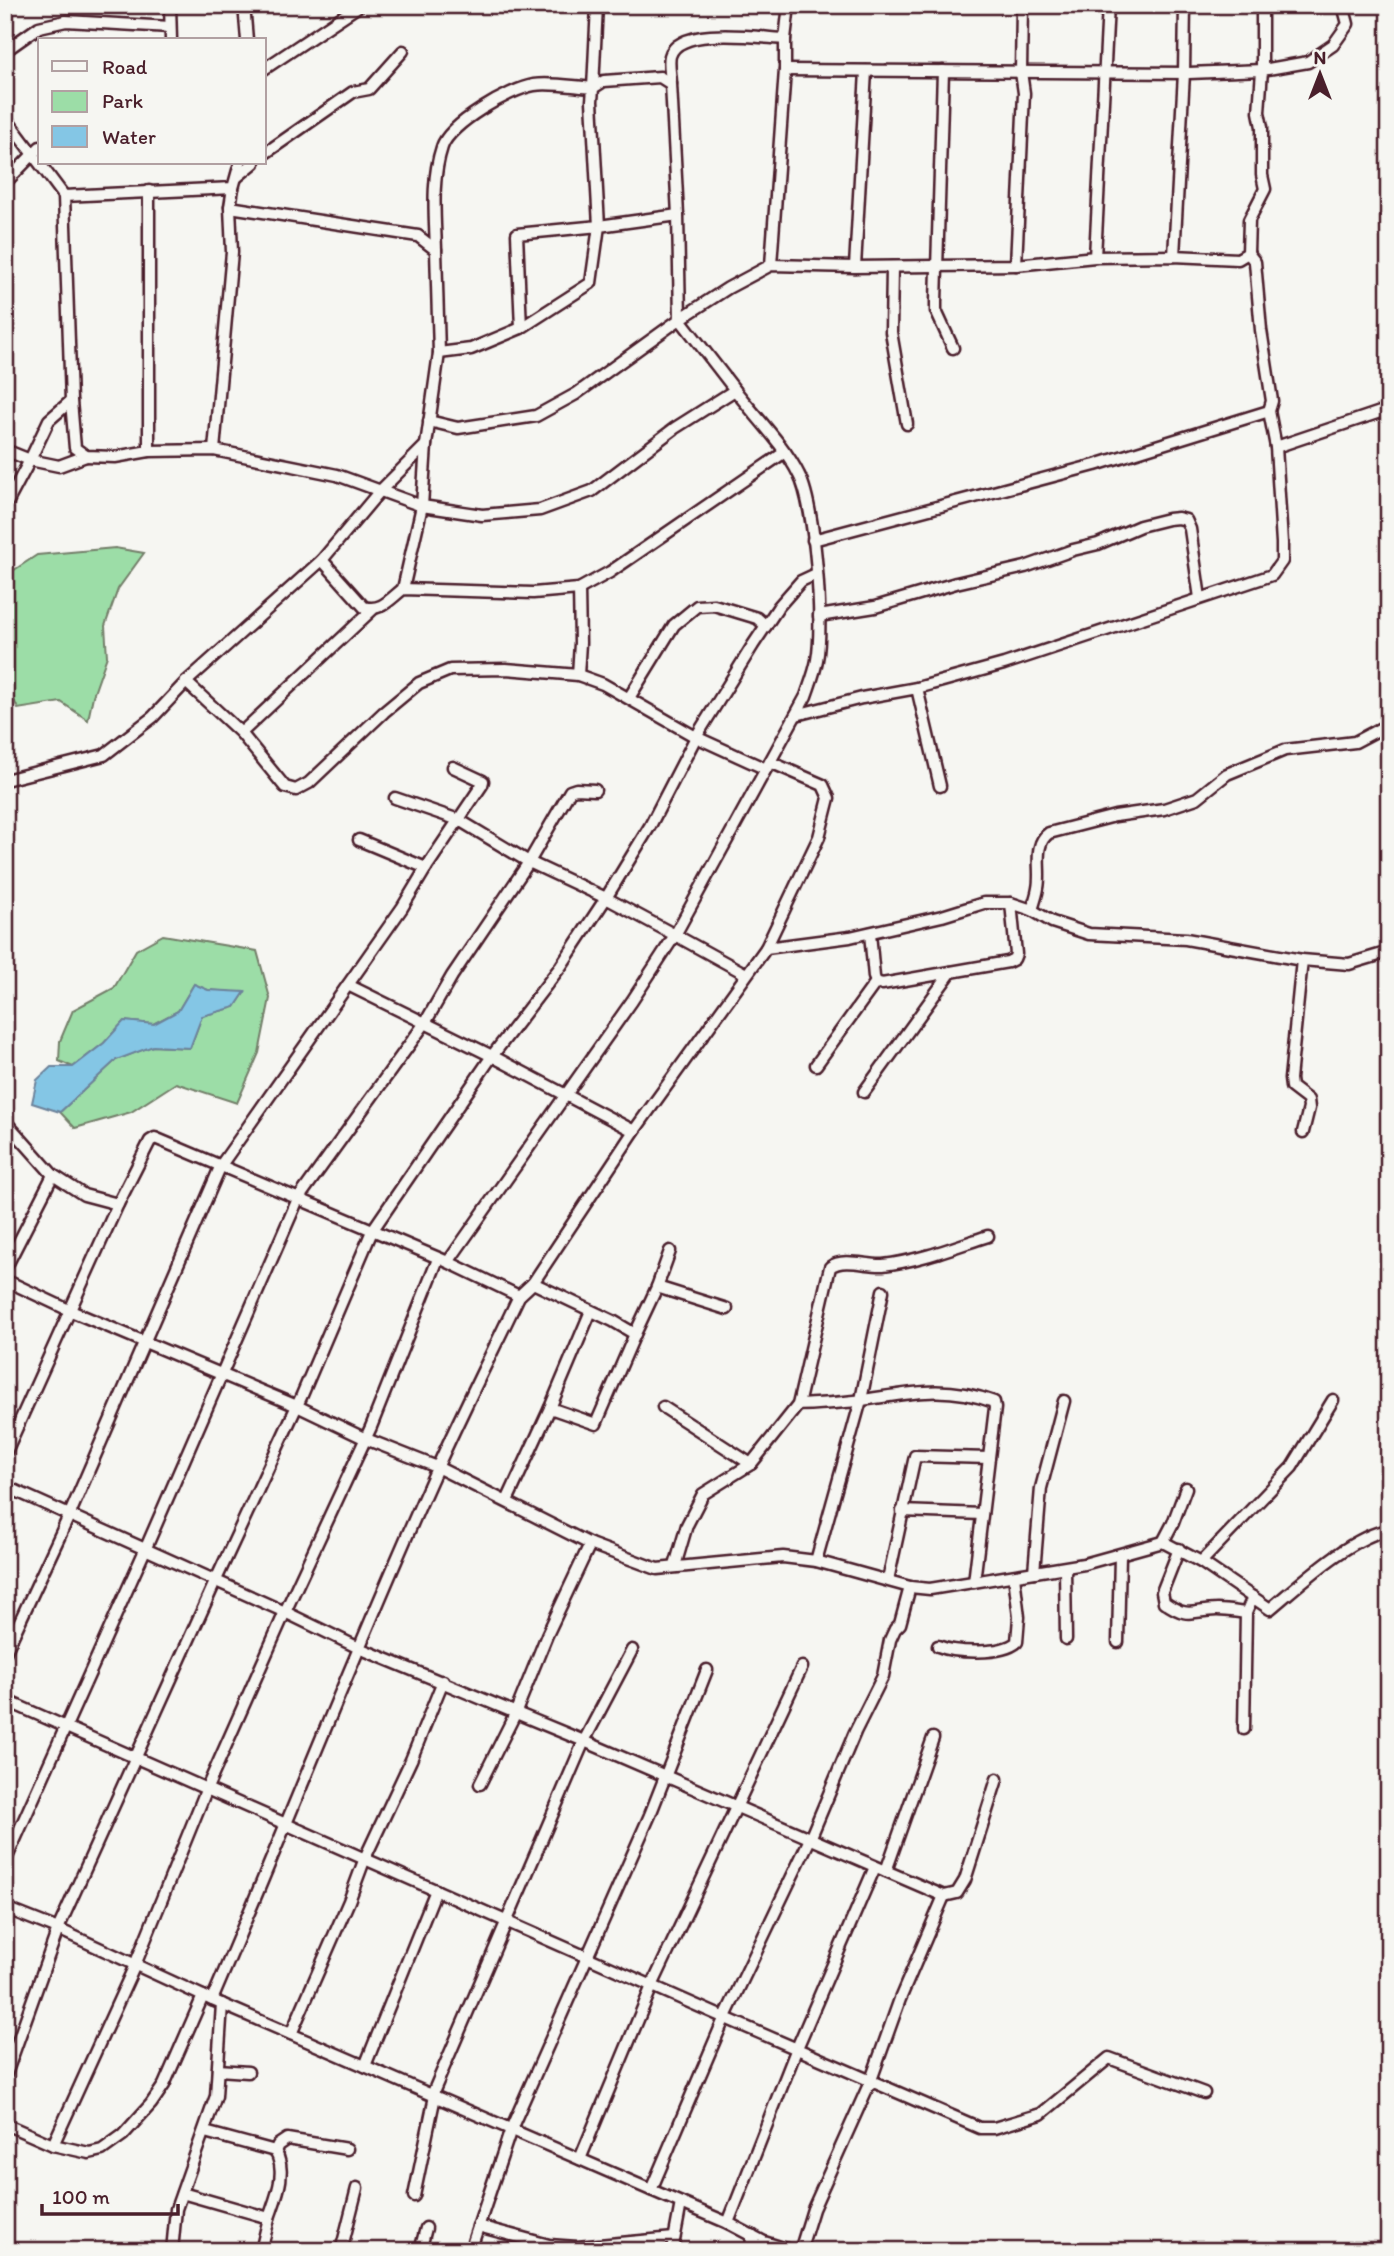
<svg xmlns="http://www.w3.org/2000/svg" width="1394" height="2256" font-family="Itim,sans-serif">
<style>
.green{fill:#9cdda7;stroke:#737e69;stroke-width:2}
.water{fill:#84c6e5;stroke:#6d839b;stroke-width:2}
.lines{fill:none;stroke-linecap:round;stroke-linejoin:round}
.minor-casing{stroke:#4a1f2b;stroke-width:15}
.minor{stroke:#f6f6f2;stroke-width:10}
</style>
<rect width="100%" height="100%" fill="#f6f6f2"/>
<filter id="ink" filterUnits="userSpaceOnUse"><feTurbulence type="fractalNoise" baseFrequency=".0143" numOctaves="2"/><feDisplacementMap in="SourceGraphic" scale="14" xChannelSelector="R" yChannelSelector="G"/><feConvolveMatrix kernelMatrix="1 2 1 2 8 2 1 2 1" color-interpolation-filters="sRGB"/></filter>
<g filter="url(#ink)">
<g class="green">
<path d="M115 548 144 553 118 589 105 626 107 656 93 696 88 720 61 702 18 709 8 686H5V576L37 555Z"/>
<path d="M163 935 257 951 270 998 259 1053 237 1103 176 1083 131 1112 75 1128 60 1112 116 1060 152 1046 190 1048 202 1016 235 1007 244 993 208 990 194 984 178 1011 153 1024 124 1021 104 1043 73 1067 59 1061 60 1041 73 1010 114 988 136 950Z"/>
</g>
<path class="water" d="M194 984 208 990 245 992 235 1007 202 1016 190 1048 153 1046 116 1060 60 1112 32 1103 37 1080 51 1067H73L104 1043 124 1021 154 1024 178 1011Z"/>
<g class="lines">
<g class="minor-casing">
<g id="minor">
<path d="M170 5 171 40"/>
<path d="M244 5 247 40"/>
<path d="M5 51 39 27 66 21 170 27"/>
<path d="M264 69 360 5"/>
<path d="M785 70 1189 73 1262 70 1308 62 1333 45 1348 24 1343 5"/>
<path d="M943 71 936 302V311L953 348"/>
<path d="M671 84C671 76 668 64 670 56 679 25 761 38 785 39"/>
<path d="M5 117 64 196 71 401 75 448 86 456 115 457 149 451 214 450 337 475 422 506 482 515 540 510 592 491 675 428 735 390C755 416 785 446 799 475 815 506 824 625 817 660 815 672 810 684 806 696L675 935 606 898 561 966 492 1056 372 1231 302 1395 215 1582 58 1929 5 2077"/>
<path d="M264 154 353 92 369 89 403 51"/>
<path d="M237 177 254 163"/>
<path d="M5 183 40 147"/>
<path d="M149 191V451"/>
<path d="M64 196 233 188 240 163"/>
<path d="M230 207 418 236 436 250 439 353 426 445 422 506 403 589"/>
<path d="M436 250C435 216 431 180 442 147 449 124 510 89 534 85 550 82 576 87 593 88L597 5"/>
<path d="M1174 256 1184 73 1185 5"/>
<path d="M1095 257 1174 256 1238 259 1248 253 1249 220 1265 189 1262 175V127L1259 112 1262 70V5"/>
<path d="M771 265 785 70V39L789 5"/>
<path d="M1016 265 1024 93 1021 72 1022 5"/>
<path d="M855 267 866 71"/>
<path d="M892 267 891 332 907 424"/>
<path d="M521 328 517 234 599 226 592 101 593 88 604 81 660 77 671 84 678 215"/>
<path d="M439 353 471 349 521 328 591 283 599 226 678 215 680 319 735 390"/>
<path d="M71 401 49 420 30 460 59 466 86 456"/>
<path d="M429 421 458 428 536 416 576 394 680 319 728 288 771 265 855 267 1016 265 1095 257 1108 5"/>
<path d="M1276 447 1389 409"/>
<path d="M5 450 30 460 5 507"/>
<path d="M214 450 232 252 230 207 233 188"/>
<path d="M813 540 1095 465 1269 411 1272 401 1261 330 1255 262 1248 253"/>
<path d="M322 560 364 607C381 612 390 599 403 589L533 593 579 589 610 572 785 452"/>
<path d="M819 616 875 607 956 583 1025 567 1073 550 1098 544 1140 526 1168 519 1178 518 1186 520 1190 529 1200 598"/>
<path d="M578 675 580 643 579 589"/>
<path d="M186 682 241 733 285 787 296 790 309 783 384 712 419 683 450 670 506 669 578 675 603 684 696 737 766 769"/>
<path d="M917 688 1004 664 1272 575 1282 561V543L1276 447 1269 411"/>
<path d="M629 698 674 625 697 606 714 605 757 618 766 626"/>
<path d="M796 715 862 698 917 688 940 786"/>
<path d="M241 733 373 609"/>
<path d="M5 780 104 755 153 717 186 682 322 560 379 492 426 445"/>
<path d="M395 798 459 820 529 862 606 898 650 826 696 737 753 645 779 606 801 581 816 574"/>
<path d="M359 840 426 868"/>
<path d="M1032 910C1034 903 1037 895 1038 888 1042 869 1032 845 1049 833L1115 816 1164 809 1197 798 1227 774 1285 750 1355 742 1389 724"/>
<path d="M870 933 874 977 876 982 882 984 1008 962 1014 959 1016 954 1011 903"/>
<path d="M766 948 819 837 829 798 823 785 770 762"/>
<path d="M1302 960 1290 1079 1291 1087 1308 1100 1309 1108 1303 1132"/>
<path d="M348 985 492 1056 634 1131"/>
<path d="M816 1065 876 982"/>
<path d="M864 1092 951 972"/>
<path d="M5 1121 53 1175 84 1195 118 1204 150 1141 155 1138 448 1262 519 1296"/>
<path d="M448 1262 632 1001 675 935 746 974"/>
<path d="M5 1269 53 1175"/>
<path d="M5 1280 71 1311 297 1406 366 1439 437 1467 590 1544"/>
<path d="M533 1283 613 1321 635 1334 657 1287 670 1251"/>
<path d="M657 1287 727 1309"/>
<path d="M798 1405C819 1404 842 1403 863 1400 911 1393 946 1384 994 1402L995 1408 974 1582"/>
<path d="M663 1407 751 1464"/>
<path d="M550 1408 596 1424 635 1334"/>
<path d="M5 1454 118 1204"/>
<path d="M5 1486 285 1612 359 1648 584 1741 944 1896 957 1893 965 1880 997 1779"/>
<path d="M507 1501 550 1408 591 1311"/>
<path d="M902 1511 982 1514"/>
<path d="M1163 1542 1173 1523 1186 1488"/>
<path d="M1179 1549 1162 1592 1164 1602C1189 1620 1192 1610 1217 1610 1227 1610 1237 1612 1246 1613"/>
<path d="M816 1561 861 1400 883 1291"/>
<path d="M1201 1562 1292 1467 1333 1400"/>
<path d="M675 1566 687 1525 703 1494 751 1464 798 1405 830 1267C844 1257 867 1266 883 1265 919 1261 954 1247 988 1236"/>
<path d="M1065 1568 1066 1639"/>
<path d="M1034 1572 1041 1488 1064 1401"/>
<path d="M888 1580 915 1456 989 1458"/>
<path d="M1118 1642 1120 1555"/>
<path d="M938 1646C955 1653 1002 1655 1017 1642L1019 1617 1014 1576"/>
<path d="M5 1653 69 1516 221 1165 402 908 426 868 482 785 483 781 453 767"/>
<path d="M5 1700 716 2014 980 2128H994L1041 2114 1109 2058 1204 2093"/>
<path d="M1244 1729 1246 1613 1253 1597"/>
<path d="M480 1784 515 1714 547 1635 590 1544 657 1569 783 1557 816 1561 910 1587 930 1589 1084 1564 1163 1542 1201 1562 1270 1609C1299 1585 1352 1535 1389 1530"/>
<path d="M5 1862 145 1550 298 1199 425 1023 452 976 529 862 570 791 576 789 595 790"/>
<path d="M886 1871 933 1738"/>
<path d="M5 1908 58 1929 203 1996 651 2190 724 2019 810 1839 855 1732 883 1676 890 1640 895 1629 900 1624 910 1587"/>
<path d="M212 2000C288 1823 358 1643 437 1468 463 1410 492 1353 519 1296L533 1283 634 1131 766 948 850 937 942 916 984 903H1011L1032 910 1052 922 1089 934 1186 939 1302 960 1349 964 1389 952"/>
<path d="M291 2034 349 1901 365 1858 411 1760 443 1681"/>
<path d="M365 2066 436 1890"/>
<path d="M218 2070 248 2072"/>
<path d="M432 2095 584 1741 632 1650"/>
<path d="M5 2124 53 2145 89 2153 102 2150 123 2135 151 2104 164 2085 203 1996"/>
<path d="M205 2132 275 2151 278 2145 287 2139 347 2149"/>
<path d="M53 2145 135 1965 207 1788 285 1612 371 1427 438 1259"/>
<path d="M580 2159 652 1986 802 1667"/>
<path d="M651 2190 728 2223 764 2242 793 2251"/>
<path d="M182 2193 269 2218 261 2251"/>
<path d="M414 2196 435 2096"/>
<path d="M269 2218C276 2197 288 2172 275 2151"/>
<path d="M728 2223 797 2048 875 1867"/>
<path d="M478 2226 549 2245 577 2247 674 2238"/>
<path d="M5 2251H20"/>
<path d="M172 2251 176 2209 216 2096 222 2004"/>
<path d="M341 2251 357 2188"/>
<path d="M420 2251 426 2228"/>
<path d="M470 2251 511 2129 650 1815 707 1670"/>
<path d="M672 2251 681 2203"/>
<path d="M751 2251 752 2235"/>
<path d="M800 2251 813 2209 871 2080 900 1999 944 1896"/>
</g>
</g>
<use href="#minor" class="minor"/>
</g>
</g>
<rect width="1394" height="2256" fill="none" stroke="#f6f6f2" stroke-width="28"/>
<rect x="14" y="14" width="1366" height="2228" fill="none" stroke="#4a1f2b" stroke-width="2.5" filter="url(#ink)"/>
<rect x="38" y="38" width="228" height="126" fill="#f6f6f2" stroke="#b1a0a2" stroke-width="2"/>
<rect x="52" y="61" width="35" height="10" fill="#f6f6f2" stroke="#b1a0a2" stroke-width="2"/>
<text x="102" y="74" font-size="21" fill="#4a1f2b">Road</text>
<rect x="52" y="91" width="35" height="21" fill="#9cdda7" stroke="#b1a0a2" stroke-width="2"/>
<text x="102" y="108" font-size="21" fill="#4a1f2b">Park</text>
<rect x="52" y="126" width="35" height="21" fill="#84c6e5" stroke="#b1a0a2" stroke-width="2"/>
<text x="102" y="144" font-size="21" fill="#4a1f2b">Water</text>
<g transform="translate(1320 74)" stroke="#f6f6f2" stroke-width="5" paint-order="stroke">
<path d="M0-5L12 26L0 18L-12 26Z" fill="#4a1f2b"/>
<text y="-10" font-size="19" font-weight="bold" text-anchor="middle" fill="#4a1f2b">N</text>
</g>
<path d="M42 2204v10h136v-10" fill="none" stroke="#4a1f2b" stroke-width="3.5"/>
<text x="52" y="2204" font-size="21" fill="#4a1f2b" stroke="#f6f6f2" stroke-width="5" paint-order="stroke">100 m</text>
</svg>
